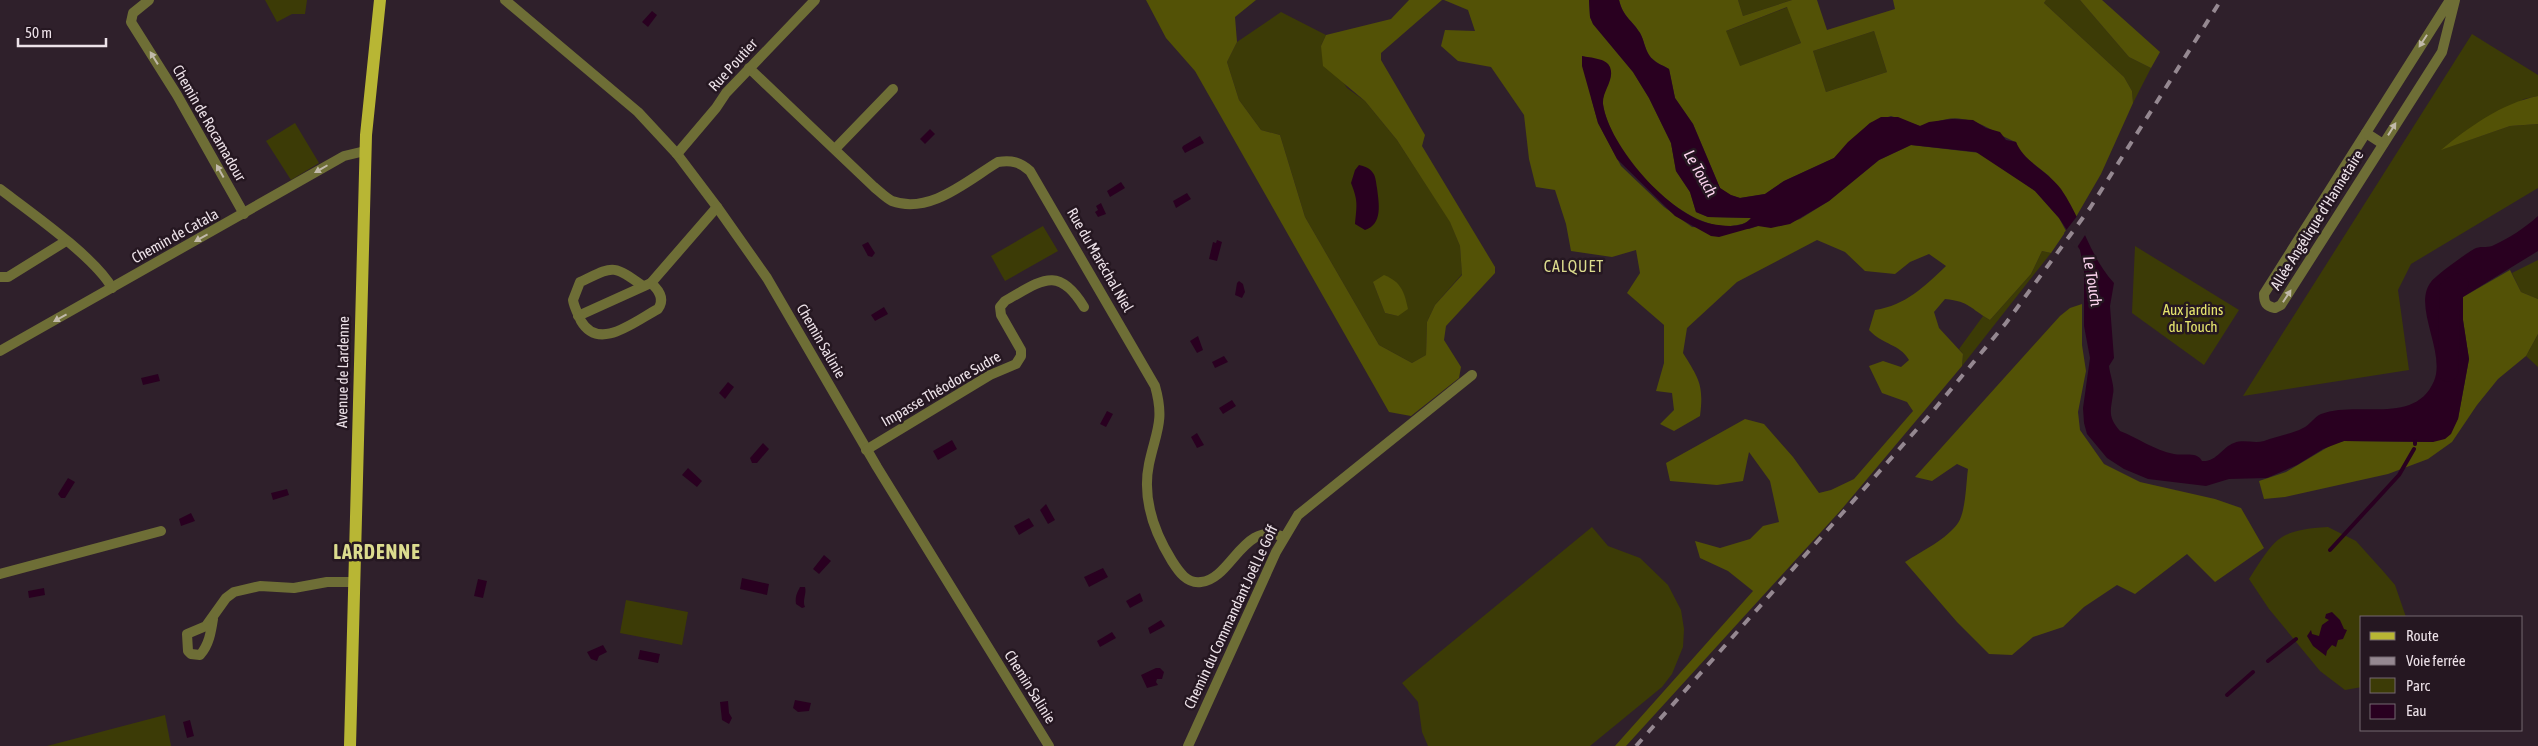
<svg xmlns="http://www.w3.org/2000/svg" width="2538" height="746" font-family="'Asap Condensed',sans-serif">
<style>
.green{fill:#3c3b06;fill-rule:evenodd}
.forest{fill:#535206;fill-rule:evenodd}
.water{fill:#290020;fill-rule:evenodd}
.pier{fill:#2f202b}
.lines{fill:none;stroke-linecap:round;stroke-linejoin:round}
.stream{stroke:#290020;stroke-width:4}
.river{stroke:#290020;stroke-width:21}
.minor{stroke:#6e6e36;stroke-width:10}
.primary{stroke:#b8b634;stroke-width:12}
.rail{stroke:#958891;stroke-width:4;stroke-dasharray:9 9;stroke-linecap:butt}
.oneway{fill:#c1b9aa}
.labels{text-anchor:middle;stroke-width:5;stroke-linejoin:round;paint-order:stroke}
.street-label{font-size:15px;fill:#ede2e9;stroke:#251721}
.park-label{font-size:15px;fill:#e5e46d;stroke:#251721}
.water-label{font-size:16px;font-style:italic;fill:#fcd4ee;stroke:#251721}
.neighbourhood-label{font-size:16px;letter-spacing:1px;fill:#dcdc8e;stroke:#251721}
.district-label{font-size:20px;font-weight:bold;letter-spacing:1px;fill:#dcdc8e;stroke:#251721}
</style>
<rect width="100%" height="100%" fill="#2f202b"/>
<g class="green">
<path d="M265 0H307L305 14H292L277 22Z"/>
<path d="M1738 0H1792L1743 16Z"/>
<path d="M2046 0H2080L2129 57 2151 68 2133 103 2132 91 2124 77 2044 3Z"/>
<path d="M1788 7 1801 43 1725 72 1711 37Z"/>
<path d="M1281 12 1326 35 1321 46 1347 88 1365 101 1397 140 1450 221 1460 246 1462 274 1435 305 1427 322 1426 355 1412 363 1379 345 1305 217 1280 135 1261 130 1239 100 1227 62 1237 42ZM1373 282 1398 316 1385 313Z"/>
<path d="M1874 31 1887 72 1826 92 1813 51Z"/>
<path d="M2472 34 2538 75V96L2524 99 2443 149 2510 126 2538 124V188L2411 264 2398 290 2409 370 2243 396Z"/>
<path d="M295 123 319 163 291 180 266 141Z"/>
<path d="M1043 226 1058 251 1005 281 991 256Z"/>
<path d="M2135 246 2239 310 2204 365 2132 313Z"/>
<path d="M2042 251 2051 253 1962 366 1963 354 1959 349 1983 316 1990 320 2031 274Z"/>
<path d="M2538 260V299L2521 292 2512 273Z"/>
<path d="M2538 334V367L2526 356Z"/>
<path d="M1592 527 1608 546 1640 558 1668 585 1681 610 1684 629 1683 647 1672 674 1662 687 1590 746H1428L1422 732 1418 702 1402 683Z"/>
<path d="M2328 527 2356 541 2383 571 2395 585 2406 617H2362V687L2345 690 2320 671 2269 609 2249 579C2275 539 2277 530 2328 527Z"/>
<path d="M626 600 688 612 682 645 620 633Z"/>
<path d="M165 715 171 746H47Z"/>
</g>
<g class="forest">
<path d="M1146 0H1256L1235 17 1237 42 1227 62 1239 100 1261 130 1280 135 1305 217 1379 345 1412 363 1426 355 1427 322 1435 305 1462 275 1460 246 1450 222 1397 140 1365 101 1323 66 1321 46 1326 35 1391 19 1409 0H1442L1381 53V60L1425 135 1422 146 1495 267V273L1446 326 1444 340 1461 367 1459 378 1411 416 1389 412 1195 71 1166 38Z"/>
<path d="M1444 0H1589L1590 17 1593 24 1633 72 1649 98 1671 143 1676 171 1690 192 1696 212 1708 217 1751 218C1747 224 1738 225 1731 226 1686 230 1626 167 1611 129 1607 120 1602 108 1603 99 1603 94 1606 89 1608 84 1610 79 1609 71 1609 65L1605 62 1591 97 1598 123 1621 166 1664 207 1692 227 1749 229 1758 226H1780L1800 219 1829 201 1879 160 1911 145 1980 153 2035 191 2059 218 2066 231 2051 253 2042 251 2031 274 1990 320C1969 308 1971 302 1945 299L1934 312 1939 328 1963 354 1962 366 1841 510 1626 746H1615L1753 591 1728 571 1700 558 1695 541 1720 548 1750 539 1763 526 1779 522 1770 481 1749 452 1743 481 1717 485 1670 481 1666 463 1745 419 1764 424 1793 457 1819 493 1831 490 1854 479 1913 411 1907 402 1882 393 1869 366 1883 361 1901 367 1909 360C1899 343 1884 346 1869 330L1875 310C1906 305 1924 287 1946 266L1929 254 1910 262 1895 274 1865 271 1845 252 1817 240 1737 282 1687 328 1683 353C1699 379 1704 385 1700 416L1674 431 1660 424 1674 410 1672 393 1656 391 1664 363V325L1627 293 1640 273 1636 250 1612 257 1571 251 1566 224 1555 190 1536 187 1529 159 1524 115 1491 67 1458 61 1441 46 1445 30 1475 31 1468 10Z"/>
<path d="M1619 0H1738L1743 16 1792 0H1817L1827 30 1895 9 1893 0H2046L2044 3 2124 77 2132 91 2133 103 2101 174 2076 217 2049 176 2020 153 2016 142C1999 136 1982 121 1962 119 1947 116 1933 124 1920 126L1891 116 1870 123 1834 158 1784 181 1765 194 1740 198 1730 195 1720 188 1693 124 1675 98 1669 69C1662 65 1654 62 1649 55 1645 49 1644 40 1640 33 1632 20 1623 17 1619 0ZM1787 7 1801 43 1740 66 1726 31ZM1874 31 1887 72 1826 92 1813 51Z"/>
<path d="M2080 0H2102L2160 52 2151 68 2129 57Z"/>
<path d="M2538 96V124L2510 126 2441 150C2469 127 2502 103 2538 96Z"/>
<path d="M2510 270 2521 292 2538 299V334L2526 356 2498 379 2477 405 2452 442 2428 459 2388 474 2285 497 2264 499 2259 481 2286 472 2333 444 2344 441 2433 442 2458 419 2469 359 2463 320V297Z"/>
<path d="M1384 275C1401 282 1404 291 1408 309L1398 316 1385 313 1373 282Z"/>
<path d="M2082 304V345L2086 371 2078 412 2080 430 2104 464 2140 482 2215 499 2241 508 2264 548 2215 582 2187 554 2135 594 2117 585 2084 607 2063 627 2033 637 2012 655 1989 654 1957 622 1905 562C1922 551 1947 539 1958 523 1966 511 1966 483 1968 469L1957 464 1932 481 1915 477 2060 316 2070 308Z"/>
</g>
<g class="water">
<path d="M1589 0H1619C1623 17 1632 20 1640 33 1644 40 1645 49 1649 55 1653 62 1662 65 1669 69L1675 98 1693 124 1720 188 1731 195 1740 198 1765 194 1784 181 1834 158 1848 142 1870 123 1881 117H1898L1920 126 1929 122 1952 119 1973 120 1986 128 2000 132 2006 140 2016 142C2024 162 2048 171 2061 189 2082 219 2089 256 2114 283L2110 306 2114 358 2109 366C2110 375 2115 387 2113 394 2111 410 2107 416 2120 431 2138 438 2154 450 2174 454 2184 456 2197 451 2202 461 2217 462 2222 447 2234 443 2244 439 2254 444 2264 441 2276 436 2292 434 2303 428 2310 425 2314 417 2321 414 2357 400 2415 426 2434 381 2446 352 2412 306 2431 282 2435 276 2469 251 2476 248 2482 246 2489 248 2494 245 2509 238 2525 228 2538 216V251L2463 297V320L2469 359 2458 419 2451 434 2445 439 2433 442 2344 441 2323 449 2297 465 2267 478 2229 479 2206 486 2148 479 2124 469 2107 458 2087 434 2084 423 2083 408 2090 358 2084 326V270L2080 250 2059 218 2035 191 1976 152 1911 145 1879 160 1829 201 1790 224 1771 228 1758 226 1719 237 1711 236 1675 216 1617 159 1598 123 1582 66V56C1591 58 1606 58 1610 67 1615 80 1602 91 1603 104 1609 146 1670 216 1712 224 1724 226 1743 229 1751 218L1708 217 1696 212 1690 192 1676 171 1671 143 1649 98 1633 72 1593 24 1590 17ZM2452 308C2458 319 2462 334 2452 345 2441 339 2441 327 2440 316L2448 309Z"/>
<path d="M652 11 657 15 648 27 642 22Z"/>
<path d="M930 129 935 134 925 144 920 139Z"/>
<path d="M1200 136 1204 143 1185 153 1182 148 1183 146Z"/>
<path d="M1359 165C1364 166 1370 168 1373 173 1376 177 1376 183 1377 188 1379 204 1383 224 1365 230L1355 224C1357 204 1358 201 1351 183L1355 170Z"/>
<path d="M1121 182 1125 188 1110 197 1107 191Z"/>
<path d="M1187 193 1191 199 1176 208 1173 201Z"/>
<path d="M1101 203 1106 214 1098 217 1095 212 1098 210 1096 206Z"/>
<path d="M1217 240 1222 242 1217 261 1209 259 1213 242 1216 243Z"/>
<path d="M868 242 875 253 872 257 868 256 862 245Z"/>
<path d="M1239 281 1243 284 1245 292 1242 298 1235 295 1237 283Z"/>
<path d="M884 307 888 314 875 321 871 315Z"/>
<path d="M1198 336 1203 350 1197 353 1190 341Z"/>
<path d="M1224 356 1228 362 1215 368 1212 362Z"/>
<path d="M158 374 160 381 143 385 141 378Z"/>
<path d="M728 382 734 387 725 399 719 393Z"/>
<path d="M1232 400 1236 406 1223 414 1219 408Z"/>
<path d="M1107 411 1113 414 1106 427 1100 424Z"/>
<path d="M1197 433 1204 445 1197 448 1191 437Z"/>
<path d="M952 440 957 449 938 460 933 451Z"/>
<path d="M763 443 769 449 757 463H752L750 458Z"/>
<path d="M688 468 702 481 697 487 682 475Z"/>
<path d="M68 478 75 482 65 498H61L58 494Z"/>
<path d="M287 489 289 495 273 500 271 493Z"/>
<path d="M1046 504 1055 520 1048 524 1040 510Z"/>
<path d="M191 513 195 521 181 526 179 519Z"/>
<path d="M1029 518 1034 526 1019 535 1014 526Z"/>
<path d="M824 555 831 561 819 574 813 569Z"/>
<path d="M1103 568 1108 577 1089 587 1084 577Z"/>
<path d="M742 578 769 584 767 595 740 589Z"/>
<path d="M478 579 487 581 483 598 474 596Z"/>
<path d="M800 587H805C807 594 802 600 805 607L802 608 796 604C795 596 797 593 800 587Z"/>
<path d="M44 588 45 595 29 598 28 591Z"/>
<path d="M1140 593 1143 601 1130 608 1126 601Z"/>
<path d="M2332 612 2340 620 2344 629 2347 630 2343 639 2338 640 2336 647 2332 645 2327 651 2326 656 2313 646 2307 636 2311 630 2312 634 2319 636 2322 625 2329 620 2325 618 2326 614Z"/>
<path d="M1161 620 1165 626 1150 634 1148 628Z"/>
<path d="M1112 632 1116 638 1100 647 1097 641Z"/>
<path d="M603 645 607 652 599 656 597 661 591 659 587 652Z"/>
<path d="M640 650 660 654 658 663 638 659Z"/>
<path d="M1156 668H1160L1164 672 1162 679H1157L1156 682 1158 685 1147 688 1141 675Z"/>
<path d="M795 700 811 703 809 711 798 712 793 708Z"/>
<path d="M728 701 729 713 732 718 729 724 722 720 720 702Z"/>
<path d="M190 720 194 736 187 738 183 722Z"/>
</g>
<path class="pier" d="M2078 215 2087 232 2076 249 2064 233Z"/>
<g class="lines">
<g class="stream">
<path d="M2415 444V441"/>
<path d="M2330 550 2399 475 2414 449"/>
<path d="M2268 661 2296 639"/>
<path d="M2227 695 2253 672"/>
</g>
<path class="river" d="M2448 371 2450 289 2458 284"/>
<g class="minor">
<path d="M149 0 133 13 131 22 177 95 244 214"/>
<path d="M505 0 638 112 677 154 717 207 767 278 877 467 1049 746"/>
<path d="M2450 0 2264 294C2264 303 2266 306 2275 308L2281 305 2442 52 2455 0"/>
<path d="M749 68 874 187C879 191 886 198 892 201 930 215 968 180 998 162 1012 160 1020 162 1030 171L1155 386C1165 421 1156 431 1149 464 1142 498 1154 532 1172 561 1179 572 1187 584 1201 582 1232 579 1243 519 1284 537"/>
<path d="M2366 133 2383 144"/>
<path d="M835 149 893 89"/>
<path d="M677 154 716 108 726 93 815 0"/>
<path d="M0 189C29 211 96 258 112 288"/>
<path d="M0 277H8L66 241"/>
<path d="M643 286C612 264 614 266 580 282L573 300C574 307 578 314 581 321 599 352 635 321 658 309 665 299 659 290 651 283"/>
<path d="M578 316 651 283 717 207"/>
<path d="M0 351 344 156 365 151"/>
<path d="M866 450 990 375 1016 364 1021 356V350L1001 315 1000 307 1005 301C1041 281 1058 264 1084 307"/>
<path d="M0 574 161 531"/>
<path d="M213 619C211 632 209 645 200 655L191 654 188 651 187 634 206 626 226 598 234 592 260 586 294 588 327 582H355"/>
<path d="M1188 746 1276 552 1298 515 1472 375"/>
</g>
<path class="primary" d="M350 746 366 135 380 0"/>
<path class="rail" d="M1636 746 1933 411 2006 323 2090 208 2221 0"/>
</g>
<defs><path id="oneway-solid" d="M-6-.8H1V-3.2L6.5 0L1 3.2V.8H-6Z" transform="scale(1.25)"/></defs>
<g class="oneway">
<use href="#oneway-solid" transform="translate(2423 41) rotate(123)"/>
<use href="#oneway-solid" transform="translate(154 58) rotate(-122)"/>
<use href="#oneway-solid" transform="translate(2392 129) rotate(-58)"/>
<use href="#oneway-solid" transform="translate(321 169) rotate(150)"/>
<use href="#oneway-solid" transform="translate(220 171) rotate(-119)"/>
<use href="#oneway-solid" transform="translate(201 238) rotate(151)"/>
<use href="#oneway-solid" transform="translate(2287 296) rotate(-57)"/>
<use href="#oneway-solid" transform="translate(60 318) rotate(151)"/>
</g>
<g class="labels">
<g class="street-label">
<text transform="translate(733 65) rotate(-48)" y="5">Rue Poutier</text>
<text transform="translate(209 123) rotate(60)" y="5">Chemin de Rocamadour</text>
<text transform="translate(2317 220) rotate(-58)" y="5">Allée Angélique d'Hannetaire</text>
<text transform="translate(175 236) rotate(-29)" y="5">Chemin de Catala</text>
<text transform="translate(1100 260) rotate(60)" y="5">Rue du Maréchal Niel</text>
<text transform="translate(821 341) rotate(60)" y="5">Chemin Salinie</text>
<text transform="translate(343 372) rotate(-89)" y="5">Avenue de Lardenne</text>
<text transform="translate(941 389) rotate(-30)" y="5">Impasse Théodore Sudre</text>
<text transform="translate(1231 617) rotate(-65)" y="5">Chemin du Commandant Joël Le Goff</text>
<text transform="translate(1030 687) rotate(58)" y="5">Chemin Salinie</text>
</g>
<g class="park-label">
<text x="2193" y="315">Aux jardins<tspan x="2193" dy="17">du Touch</tspan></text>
</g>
<g class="water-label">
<text transform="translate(1701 173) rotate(60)" y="6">Le Touch</text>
<text transform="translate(2093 281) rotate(81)" y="6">Le Touch</text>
</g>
<g class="neighbourhood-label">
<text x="1574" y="272">CALQUET</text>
</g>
<g class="district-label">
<text x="377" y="559">LARDENNE</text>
</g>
</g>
<rect x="2360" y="616" width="162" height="115" fill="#251721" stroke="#756871"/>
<rect x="2370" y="632" width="25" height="8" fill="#b8b634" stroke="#756871"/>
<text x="2406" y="641" font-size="15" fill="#ede2e9">Route</text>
<rect x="2370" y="657" width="25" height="8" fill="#958891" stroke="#756871"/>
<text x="2406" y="666" font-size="15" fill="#ede2e9">Voie ferrée</text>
<rect x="2370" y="678" width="25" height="15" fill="#3c3b06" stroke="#756871"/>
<text x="2406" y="691" font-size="15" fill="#ede2e9">Parc</text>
<rect x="2370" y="704" width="25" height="15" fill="#290020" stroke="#756871"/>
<text x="2406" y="716" font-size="15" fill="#ede2e9">Eau</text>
<path d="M18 38v8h88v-8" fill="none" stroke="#ede2e9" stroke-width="2.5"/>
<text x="25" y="38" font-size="15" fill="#ede2e9" stroke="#251721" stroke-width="4" paint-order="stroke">50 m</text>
</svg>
